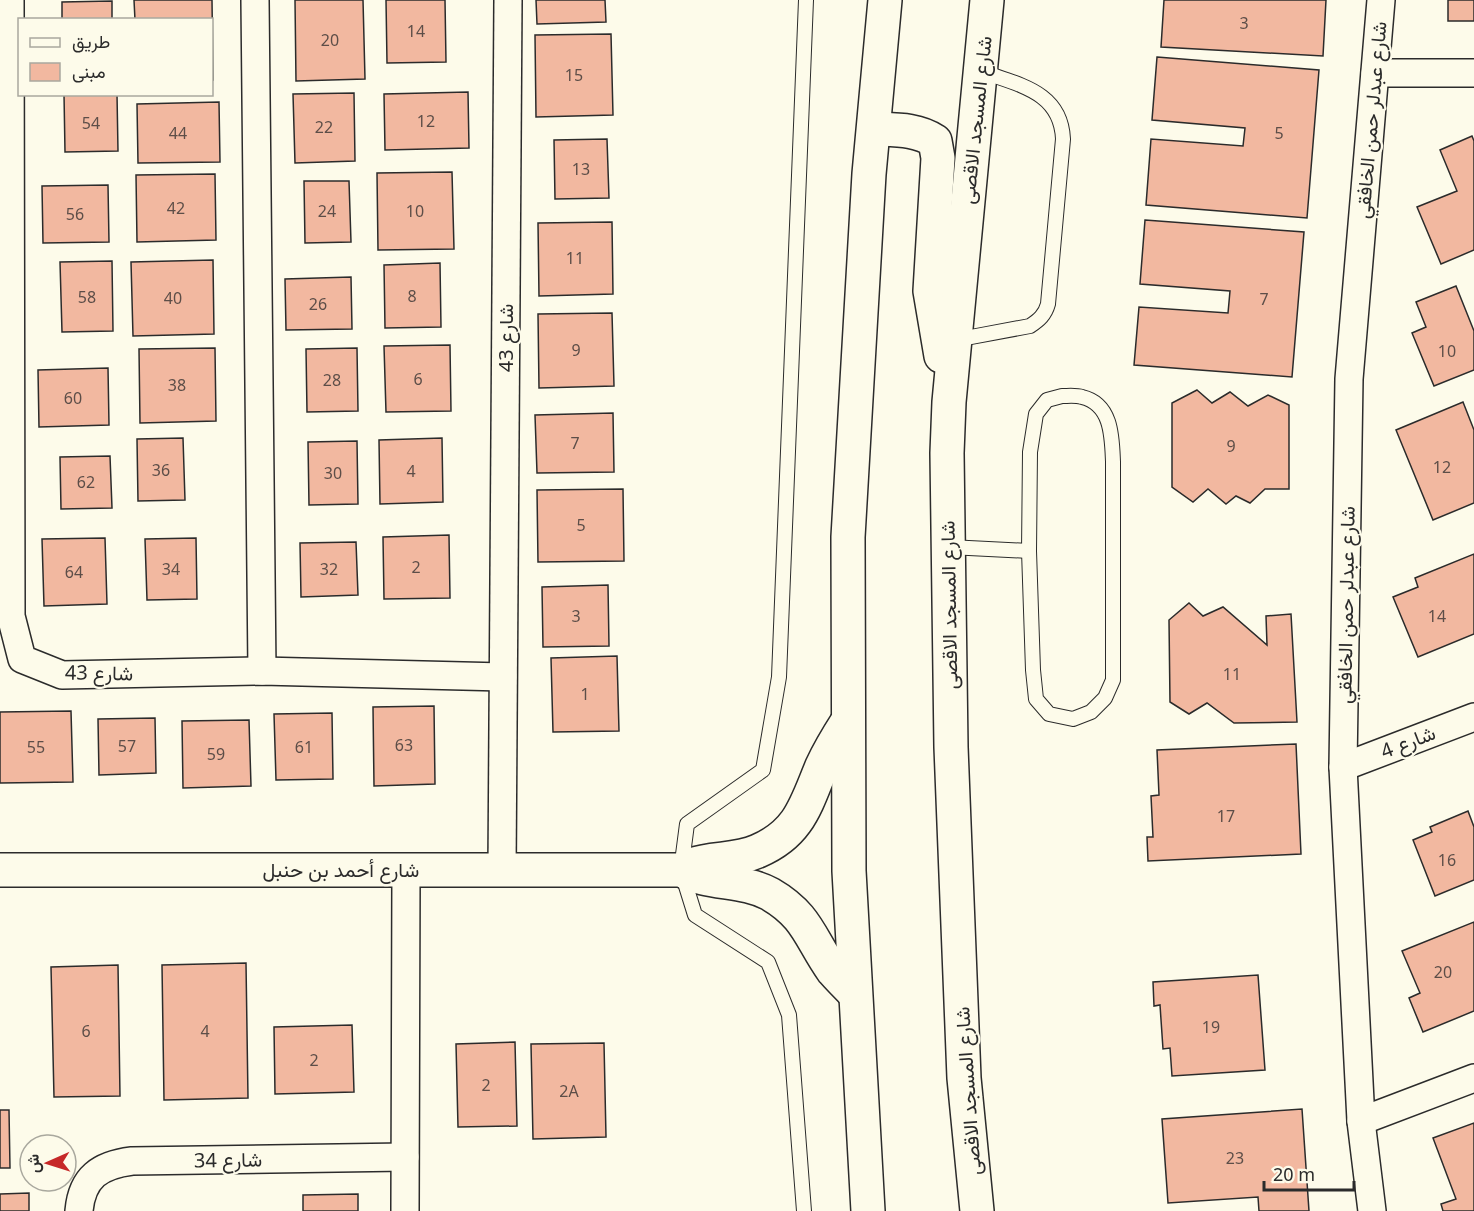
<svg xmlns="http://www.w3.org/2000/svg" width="1474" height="1211" font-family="'Noto Sans',Vazirmatn,sans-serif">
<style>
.building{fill:#f2b8a0;stroke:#2b2b2b;stroke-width:1.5}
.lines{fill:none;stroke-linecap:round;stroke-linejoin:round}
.lane-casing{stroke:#2b2b2b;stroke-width:16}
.street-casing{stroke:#2b2b2b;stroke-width:30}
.secondary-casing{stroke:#2b2b2b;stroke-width:36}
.lane{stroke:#fdfbea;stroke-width:14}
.street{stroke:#fdfbea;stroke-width:27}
.secondary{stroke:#fdfbea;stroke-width:33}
.labels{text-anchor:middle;stroke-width:4.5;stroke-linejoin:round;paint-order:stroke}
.number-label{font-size:16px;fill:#5d4e48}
.street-label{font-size:20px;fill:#2b2b2b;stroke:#fdfbea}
</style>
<rect width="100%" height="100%" fill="#fdfbea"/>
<g class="building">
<path d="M134 0H212L213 80H212V20H135Z"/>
<path d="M295 0H363L365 79 296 81Z"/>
<path d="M386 0H445L446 62 387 63Z"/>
<path d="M536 0H605L606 22 537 24Z"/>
<path d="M1164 0H1326L1323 56 1161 47Z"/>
<rect x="1448" y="0" width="26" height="21"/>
<path d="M112 1V20H62V2Z"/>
<path d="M611 34 613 115 536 117 535 35Z"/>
<path d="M1157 57 1319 70 1307 218 1146 205 1151 139 1243 146 1245 128 1152 120Z"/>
<path d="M468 92 469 148 385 150 384 94Z"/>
<path d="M354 93 355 161 295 163 293 94Z"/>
<path d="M64 94H117L118 151 65 152Z"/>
<path d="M219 102 220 162 138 163 137 104Z"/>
<path d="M1472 136 1474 141V250L1441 264 1417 207 1457 191 1440 150Z"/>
<path d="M607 139 609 198 555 199 554 140Z"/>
<path d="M452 172 454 249 378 250 377 173Z"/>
<path d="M215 174 216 240 137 242 136 175Z"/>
<path d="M304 181H349L351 242 305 243Z"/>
<path d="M108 185 109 242 43 243 42 186Z"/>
<path d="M1145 220 1304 232 1292 377 1134 365 1139 307 1228 313 1230 291 1140 284Z"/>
<path d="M612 222 613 294 539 296 538 223Z"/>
<path d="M213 260 214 334 133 336 131 262Z"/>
<path d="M112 261 113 331 62 332 60 262Z"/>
<path d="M440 263 441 327 385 328 384 265Z"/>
<path d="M351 277 352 329 286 330 285 279Z"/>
<path d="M1456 286 1474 331V370L1434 386 1412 333 1426 327 1416 302Z"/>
<path d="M612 313 614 386 539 388 538 314Z"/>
<path d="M450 345 451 411 386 412 384 346Z"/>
<path d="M215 348 216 421 140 423 139 349Z"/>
<path d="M357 348 358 411 307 412 306 349Z"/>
<path d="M108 368 109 425 39 427 38 370Z"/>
<path d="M1197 390 1212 403 1230 392 1248 406 1268 395 1289 405V489H1265L1250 503 1236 496 1226 504 1208 489 1193 502 1172 487V403Z"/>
<path d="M1463 402 1474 430V503L1433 520 1396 430Z"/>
<path d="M613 413 614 472 537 473 535 415Z"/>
<path d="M183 438 185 500 138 501 137 439Z"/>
<path d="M442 438 443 502 380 504 379 440Z"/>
<path d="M357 441 358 504 309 505 308 442Z"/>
<path d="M110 456 112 508 61 509 60 457Z"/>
<path d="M623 489 624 561 538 562 537 490Z"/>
<path d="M449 535 450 598 384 599 383 537Z"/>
<path d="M105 538 107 604 44 606 42 539Z"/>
<path d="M196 538 197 599 147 600 145 539Z"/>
<path d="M356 542 358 595 301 597 300 543Z"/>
<path d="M1474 554V634L1418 657 1393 597 1418 587 1415 578Z"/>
<path d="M608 585 609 646 543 647 542 587Z"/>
<path d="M1189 603 1203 616 1223 607 1267 645 1266 616 1291 614 1297 722 1234 723 1207 703 1189 714 1170 702 1169 620Z"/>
<path d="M617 656 619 731 553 732 551 658Z"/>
<path d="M434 706 435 784 374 786 373 707Z"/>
<path d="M71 711 73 782 0 783V712Z"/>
<path d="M332 713 333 779 276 780 274 714Z"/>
<path d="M155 718 156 773 99 775 98 719Z"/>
<path d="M249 720 251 786 183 788 182 721Z"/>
<path d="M1296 744 1301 854 1148 861 1147 837H1153L1151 796 1159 795 1157 750Z"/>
<path d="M1468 811 1474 827V880L1435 896 1413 840 1432 832 1430 827Z"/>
<path d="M1474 922V1011L1423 1032 1409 998 1420 993 1402 951Z"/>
<path d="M246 963 248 1098 164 1100 162 965Z"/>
<path d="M118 965 120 1096 54 1097 51 967Z"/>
<path d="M1258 975 1265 1070 1172 1076 1170 1048 1163 1049 1160 1005 1154 1006 1153 982Z"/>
<path d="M352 1025 354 1092 275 1094 274 1027Z"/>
<path d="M515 1042 517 1126 458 1127 456 1044Z"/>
<path d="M604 1043 606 1137 533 1139 531 1044Z"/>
<path d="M1302 1109 1309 1211H1259L1258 1197 1168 1203 1162 1119Z"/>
<path d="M0 1110H9L10 1168H0Z"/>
<path d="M1474 1123V1211H1443L1441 1204 1456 1199 1433 1138Z"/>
<path d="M29 1193V1211H0V1194Z"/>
<path d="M358 1194V1211H303V1195Z"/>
</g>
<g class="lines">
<g class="lane-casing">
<g id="lane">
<path d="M955 340 1030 326C1039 320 1045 315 1048 304L1063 139C1061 91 1018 85 981 71"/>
<path d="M1062 396C1068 396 1076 395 1082 397 1112 404 1112 437 1113 462V680L1105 698 1091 712 1073 719 1049 714 1036 699 1033 670 1029 551 1030 452 1036 414 1047 400Z"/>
<path d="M949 547 1029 551"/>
<path d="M804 1211 789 1015 768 962 695 915 681 870 687 824 763 770 779 677 806 0"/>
</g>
</g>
<g class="street-casing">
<g id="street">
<path d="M10 0 11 616 22 659 62 675 262 671 503 677"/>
<path d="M255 0 262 671"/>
<path d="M1375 73H1474"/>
<path d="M1343 767 1474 717"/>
<path d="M502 871 508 0"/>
<path d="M1361 1121 1474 1078"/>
<path d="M79 1211C82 1177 100 1165 132 1161L405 1157"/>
<path d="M405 1211 406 870"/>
<path d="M1372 1211 1361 1121 1343 767 1349 379 1381 0"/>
</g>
</g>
<g class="secondary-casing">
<g id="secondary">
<path d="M874 129C896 130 917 129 935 141L938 158 930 291 941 356"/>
<path d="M691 865C713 857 736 861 758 851 800 833 806 804 822 766 829 751 838 736 847 722"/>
<path d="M0 870H681C709 885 742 879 770 894 808 916 810 939 833 971 840 979 848 987 855 994"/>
<path d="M868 1211 849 871 848 537 869 174 885 0"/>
<path d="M977 1211 964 1078 951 747 947 453 949 402 987 0"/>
</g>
</g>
<use href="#lane" class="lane"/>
<use href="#street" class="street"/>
<use href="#secondary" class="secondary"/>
</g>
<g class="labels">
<g class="number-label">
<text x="1244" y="29">3</text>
<text x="416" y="37">14</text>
<text x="330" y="46">20</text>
<text x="574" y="81">15</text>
<text x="426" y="127">12</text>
<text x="91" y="129">54</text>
<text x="324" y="133">22</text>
<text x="178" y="139">44</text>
<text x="1279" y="139">5</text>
<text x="581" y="175">13</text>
<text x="176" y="214">42</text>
<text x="327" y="217">24</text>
<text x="415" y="217">10</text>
<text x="75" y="220">56</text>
<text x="575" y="264">11</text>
<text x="412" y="302">8</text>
<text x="87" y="303">58</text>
<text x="173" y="304">40</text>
<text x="1264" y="305">7</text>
<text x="318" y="310">26</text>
<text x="576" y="356">9</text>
<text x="1447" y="357">10</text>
<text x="418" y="385">6</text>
<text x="332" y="386">28</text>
<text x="177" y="391">38</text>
<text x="73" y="404">60</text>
<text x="575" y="449">7</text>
<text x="1231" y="452">9</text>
<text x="1442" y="473">12</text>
<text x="161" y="476">36</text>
<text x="411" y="477">4</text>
<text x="333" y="479">30</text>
<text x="86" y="488">62</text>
<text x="581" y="531">5</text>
<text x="416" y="573">2</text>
<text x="171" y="575">34</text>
<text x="329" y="575">32</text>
<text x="74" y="578">64</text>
<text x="576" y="622">3</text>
<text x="1437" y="622">14</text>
<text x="1232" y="680">11</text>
<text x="585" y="700">1</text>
<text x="404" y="751">63</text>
<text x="127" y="752">57</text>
<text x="36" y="753">55</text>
<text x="304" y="753">61</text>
<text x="216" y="760">59</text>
<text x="1226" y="822">17</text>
<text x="1447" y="866">16</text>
<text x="1443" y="978">20</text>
<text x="1211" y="1033">19</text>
<text x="86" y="1037">6</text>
<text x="205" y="1037">4</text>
<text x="314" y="1066">2</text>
<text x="486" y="1091">2</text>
<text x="569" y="1097">2A</text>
<text x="1235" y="1164">23</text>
</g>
<g class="street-label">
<text transform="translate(976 120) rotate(-84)" y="7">شارع المسجد الاقصى</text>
<text transform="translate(1371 120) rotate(-85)" y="7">شارع عبدلر حمن الخافقي</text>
<text transform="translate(506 338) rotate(-90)" y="7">شارع 43</text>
<text transform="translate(949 605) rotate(-91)" y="7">شارع المسجد الاقصى</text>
<text transform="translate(1346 605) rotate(-89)" y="7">شارع عبدلر حمن الخافقي</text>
<text transform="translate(99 673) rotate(1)" y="7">شارع 43</text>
<text transform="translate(1408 742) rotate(-21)" y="7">شارع 4</text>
<text x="341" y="877">شارع أحمد بن حنبل</text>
<text transform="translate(968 1091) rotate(-94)" y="7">شارع المسجد الاقصى</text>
<text transform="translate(228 1160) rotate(-1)" y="7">شارع 34</text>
</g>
</g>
<rect x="18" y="18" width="195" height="78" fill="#fdfbea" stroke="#a9a89e" stroke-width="1.5"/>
<rect x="30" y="38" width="30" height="9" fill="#fdfbea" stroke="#a9a89e" stroke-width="1.5"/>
<text x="72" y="48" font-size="18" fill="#2b2b2b">طريق</text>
<rect x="30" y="63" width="30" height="18" fill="#f2b8a0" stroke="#a9a89e" stroke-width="1.5"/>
<text x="72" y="78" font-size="18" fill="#2b2b2b">مبنى</text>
<g transform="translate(48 1163) rotate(267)"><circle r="28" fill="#fdfbea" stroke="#a9a89e" stroke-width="1.5"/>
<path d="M0-4.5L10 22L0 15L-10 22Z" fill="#c62828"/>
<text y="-9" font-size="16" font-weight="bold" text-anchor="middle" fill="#2b2b2b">ش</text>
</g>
<path d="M1264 1181v9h90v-9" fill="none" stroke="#2b2b2b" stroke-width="3"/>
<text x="1273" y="1181" font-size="18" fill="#2b2b2b" stroke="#fdfbea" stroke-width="4.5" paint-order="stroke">20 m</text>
</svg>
